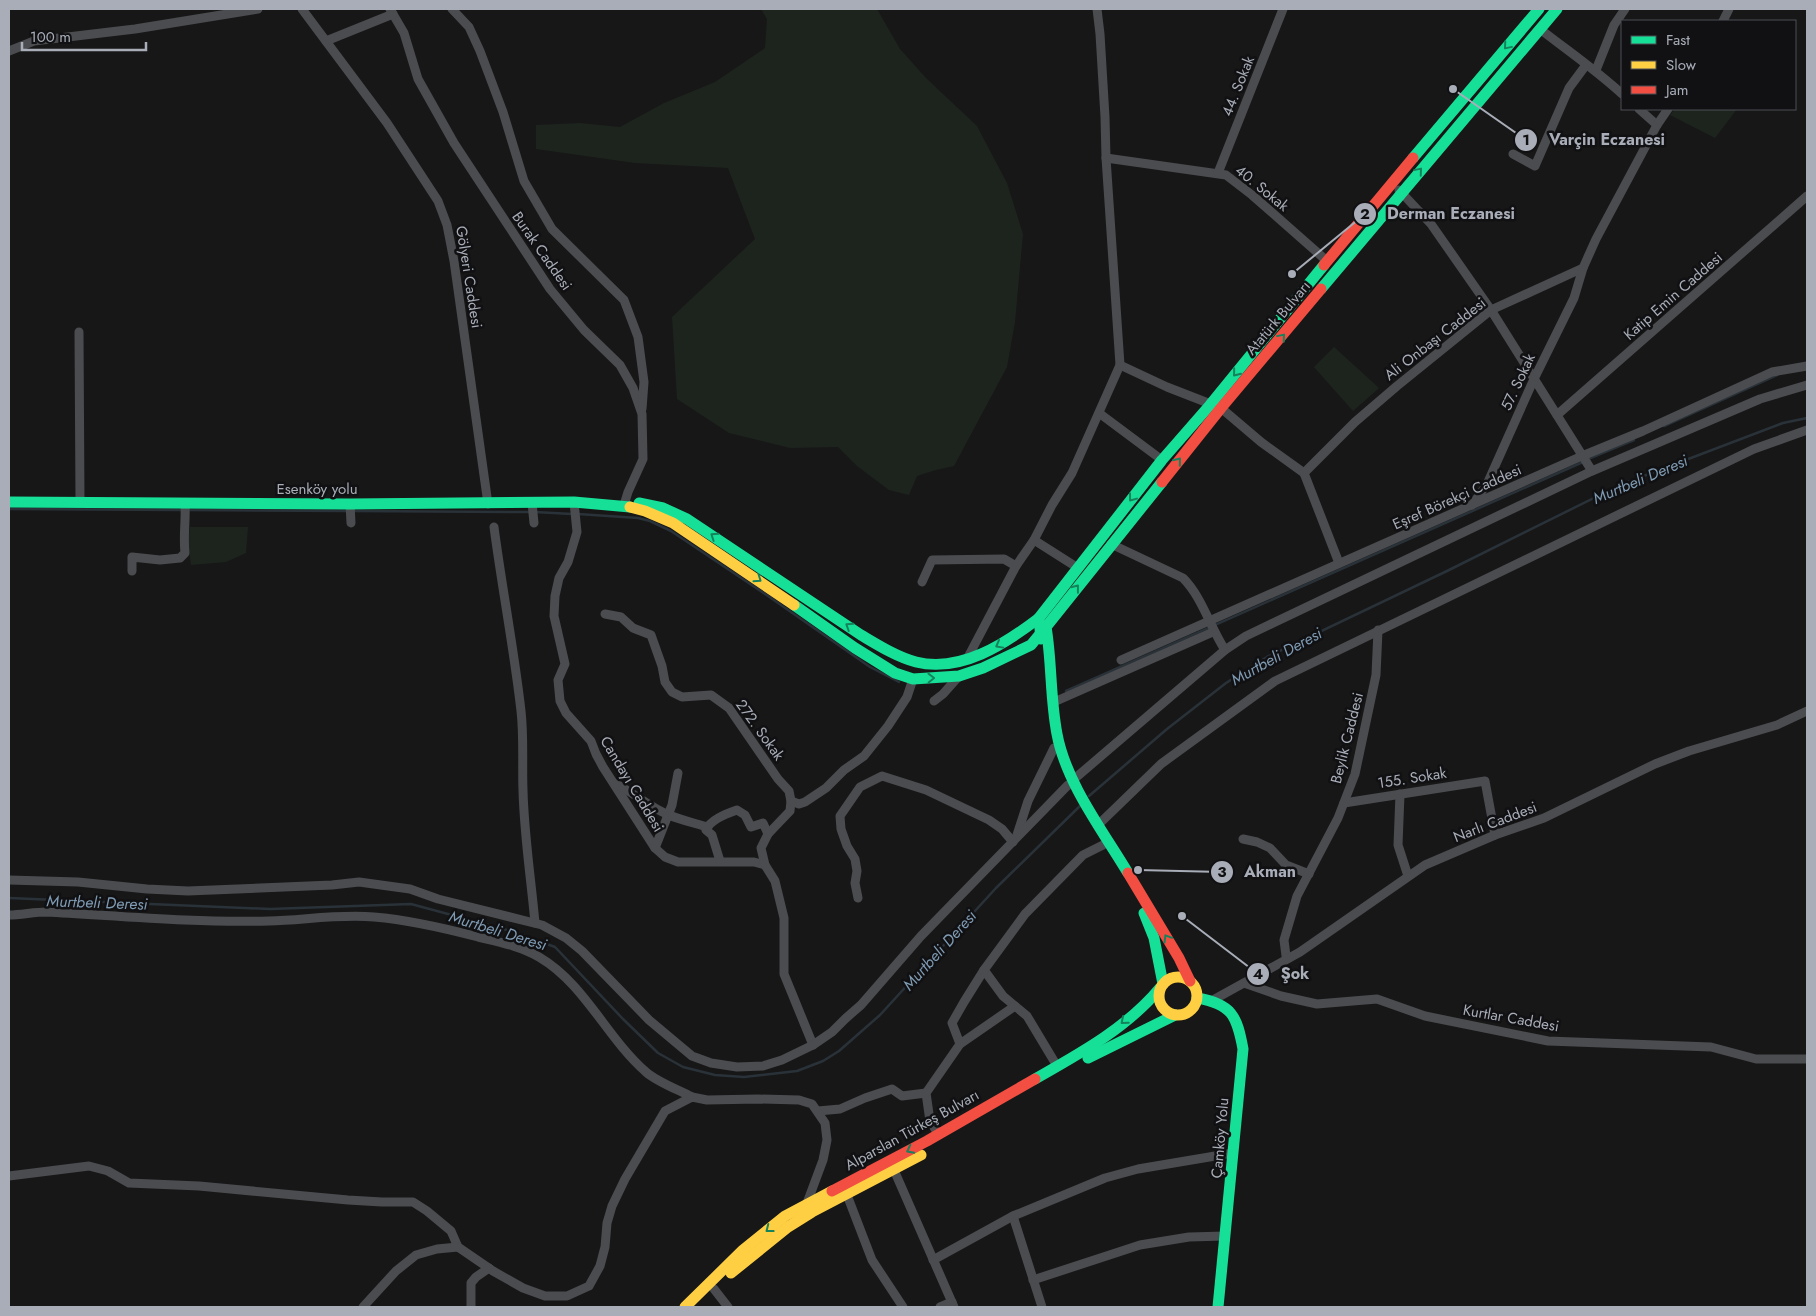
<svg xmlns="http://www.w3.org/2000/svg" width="1816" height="1316" font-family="Jost,sans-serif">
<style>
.green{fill:#1d241e}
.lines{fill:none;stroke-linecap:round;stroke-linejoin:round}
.stream{stroke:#2a3239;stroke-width:2.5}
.street{stroke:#4b4c50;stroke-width:9}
.fast{stroke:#16e098;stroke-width:11}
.slow{stroke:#ffcf43;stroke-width:11}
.jam{stroke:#f24e42;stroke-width:11}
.oneway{stroke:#14835c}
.labels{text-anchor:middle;stroke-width:5;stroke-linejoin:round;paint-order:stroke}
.street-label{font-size:15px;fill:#a8adb8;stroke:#111113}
.water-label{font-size:16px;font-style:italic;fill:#7f9bb3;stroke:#111113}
.leader{fill:none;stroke:#a8adb8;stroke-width:2}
.callout-dot{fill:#a8adb8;stroke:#111113;stroke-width:2}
.mark-label{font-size:15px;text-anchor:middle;font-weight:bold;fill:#111}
.callout-label{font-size:16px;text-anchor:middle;font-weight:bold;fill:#a8adb8;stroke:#111113;stroke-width:5;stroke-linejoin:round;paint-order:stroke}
</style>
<rect width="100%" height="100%" fill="#171717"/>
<g class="green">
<path d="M761 9H877L900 49 926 78 977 126 1007 183 1023 234 1015 322 1007 367 954 466 936 470 917 476 909 495 889 490 857 466 838 447 790 448 729 433 677 399 672 317 755 239 728 168 635 163 536 149V125L580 123 620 127 664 103 715 82 765 48 767 19Z"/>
<path d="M1675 109H1737L1715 138 1670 115Z"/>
<path d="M1334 347 1379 388 1353 411 1314 367Z"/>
<path d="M190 527H248L246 553 226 562 191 565 188 543Z"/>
</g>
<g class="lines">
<g class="stream">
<path d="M1664 426 1777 375"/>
<path d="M1588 459 1634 440"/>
<path d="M9 509 182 510"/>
<path d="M188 510 347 511"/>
<path d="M353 511 530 512"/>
<path d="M535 512 572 514"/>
<path d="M578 514 638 518 650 521 671 531 768 596 870 667 899 682"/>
<path d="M1066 691 1583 462"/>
<path d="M1089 796 1167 729 1226 683 1267 657 1447 571 1620 485 1783 423 1807 418"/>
<path d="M9 898 270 909 411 904 511 931 555 947 623 1019 658 1053 683 1067 715 1075 744 1077 797 1071 823 1061 839 1051 880 1015 996 888 1080 806"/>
</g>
<g class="street">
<path d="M302 9 387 123 438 201 447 225 454 261 488 504"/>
<path d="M390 9 404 33 418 79 454 143 550 289 584 330 620 365 633 388 642 414 643 459 628 492 624 505"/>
<path d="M452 9 469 27 480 51 503 112 524 181 552 229 624 300 638 337 644 382 642 409"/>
<path d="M1723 21 1729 9"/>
<path d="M1540 29C1568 51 1596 70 1622 94"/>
<path d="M326 41 393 14"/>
<path d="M9 51 34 41 135 29 258 9"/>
<path d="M1596 70 1614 25 1625 9"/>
<path d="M1639 109 1657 125"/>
<path d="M1513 154 1535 166 1569 88 1586 65"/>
<path d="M1106 158 1226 175 1252 195 1327 261"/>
<path d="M1218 173 1283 9"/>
<path d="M1399 190 1431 224 1491 310 1592 471"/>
<path d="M79 332 80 502"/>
<path d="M1120 365 1167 387 1221 408 1261 442 1304 473"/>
<path d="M1099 413 1162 460"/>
<path d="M1557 415 1807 196"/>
<path d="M574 502 577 532 568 562 559 578 555 596 554 616 565 664 558 680 560 701 566 713 591 741 596 754 603 767 655 848 665 857 678 862H754L765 865 775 881 784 918V974L813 1045"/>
<path d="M532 503 534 523"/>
<path d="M350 504 351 523"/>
<path d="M1472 505 1487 484 1534 379 1574 298 1583 268"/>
<path d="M494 527C502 588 514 649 521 711 524 737 522 764 523 790 524 834 531 879 535 923"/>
<path d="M1034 540 1078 568"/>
<path d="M1111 544 1183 578C1202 597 1210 627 1225 650"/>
<path d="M1339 563 1304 473 1355 422 1397 386 1491 310 1583 268 1596 239 1657 125 1668 109"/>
<path d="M132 571V557L160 560 180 558 185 553C183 536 186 521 185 504"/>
<path d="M922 582 932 560 1004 559 1016 566"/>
<path d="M605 614 621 617 633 628 651 635 662 666 665 682 672 692 682 697 711 695 729 708 778 779 789 791 791 801 790 811 768 834 761 848 765 865"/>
<path d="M967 659 1016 566 1034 540 1052 505 1072 473 1120 365 1106 158 1105 117 1100 34 1097 9"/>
<path d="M1121 660 1582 456 1643 431 1772 372 1807 366"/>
<path d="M934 701 943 694 959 676"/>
<path d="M1054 702 1213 632"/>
<path d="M1073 780 1225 650 1246 636 1592 471 1760 399 1807 385"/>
<path d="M614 783C633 792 649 807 669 815 681 820 694 823 707 827"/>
<path d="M1400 794 1398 845 1408 876"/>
<path d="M791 801 799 804 805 802 826 788 844 770 864 756 888 726 907 697 913 679"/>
<path d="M1344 803 1485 781 1495 835"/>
<path d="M1098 825 1161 764 1275 681 1754 449 1807 430"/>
<path d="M1017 835 1028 801 1054 748"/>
<path d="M1243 839 1257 842 1270 848 1286 865 1309 874"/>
<path d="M655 848 672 805 678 773"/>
<path d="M720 861 712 835 706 830C711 819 726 814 737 810L745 815 751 827 763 823 768 834"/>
<path d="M9 880 78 882 147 889 188 891 332 885 359 882 410 889 438 899 542 925 566 938 582 951 649 1020 692 1056 711 1063 737 1067 763 1066 782 1060 813 1045 832 1032 845 1019 861 1005 921 936 1068 785"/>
<path d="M858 898 855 883 857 871 855 859 847 846 841 829 840 816 860 787 882 776 926 790 989 820 1002 829 1013 842"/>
<path d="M9 915C21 915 34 912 46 912 120 916 194 923 269 921 304 920 339 914 374 917 409 920 444 928 478 937 499 942 520 946 539 957 585 984 606 1037 646 1072 657 1082 679 1090 692 1097"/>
<path d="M1289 958 1286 956 1284 940 1297 896 1338 818 1355 774 1376 675 1378 630"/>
<path d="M1244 983 1281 996 1317 1004 1377 999 1425 1016 1548 1041 1711 1047 1756 1059H1807"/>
<path d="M1213 1000 1300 952 1425 865 1495 835 1544 818 1655 764 1689 751 1777 725 1807 711"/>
<path d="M960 1044 952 1023 964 1002 984 970"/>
<path d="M1057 1066 1027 1016 1003 996 984 970 1025 914 1083 855 1103 845"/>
<path d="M818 1111 840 1109 865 1098 892 1089 902 1096 926 1093"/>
<path d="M939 1135 930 1121 926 1093 960 1044 1015 1006"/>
<path d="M894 1170 954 1307"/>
<path d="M9 1176 89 1166 108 1171 129 1183 199 1186 348 1200 382 1202H413L427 1211 451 1231 458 1247"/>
<path d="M847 1195 872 1260 903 1307"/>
<path d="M1013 1216 1042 1307"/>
<path d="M933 1260 1013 1216 1105 1178 1138 1169 1233 1153"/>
<path d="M1033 1280 1140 1245 1189 1237 1225 1236"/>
<path d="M714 1289 728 1307"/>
<path d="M363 1307 396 1271 416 1255 437 1249 458 1247 493 1271 523 1288 545 1296H567L589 1286 600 1266 605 1247 607 1223 612 1206 625 1179 665 1111 692 1097 707 1100 758 1099 799 1100 812 1104 825 1123 827 1140 823 1160 807 1203"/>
<path d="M471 1307V1283L476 1277 489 1268"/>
<path d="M940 1307 952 1302"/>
</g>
<g class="fast">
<path d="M1413 158 1539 9"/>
<path d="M1321 289 1557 9"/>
<path d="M9 502 350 504 574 502 630 507"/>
<path d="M639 503 663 508 687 519 861 635C878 645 897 657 916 662 961 673 1005 644 1039 618"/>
<path d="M794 605 855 648 895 673 913 679 959 676 983 668 1031 645 1045 628"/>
<path d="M1041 639 1039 618 1162 460 1210 405 1324 265"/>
<path d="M1128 873C1103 831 1066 783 1057 734 1050 698 1052 662 1046 627L1162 482"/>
<path d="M1144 913 1154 938 1163 984"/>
<path d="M1197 998C1232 1004 1237 1016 1243 1049L1218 1307"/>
<path d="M1088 1058 1175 1015"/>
<path d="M1035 1079C1079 1054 1127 1028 1160 988"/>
</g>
<g class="slow">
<path d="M630 507 645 511 673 523 794 605"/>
<circle cx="1178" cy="996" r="19"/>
<path d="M731 1273 788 1227 812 1212 921 1155"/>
<path d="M685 1307 743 1250 785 1216 832 1191"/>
</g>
<g class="jam">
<path d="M1324 265 1413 158"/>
<path d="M1162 482 1221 408 1321 289"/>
<path d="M1128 873 1179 958 1190 981"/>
<path d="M832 1191 927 1141 1035 1079"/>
</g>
</g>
<defs><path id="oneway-chevron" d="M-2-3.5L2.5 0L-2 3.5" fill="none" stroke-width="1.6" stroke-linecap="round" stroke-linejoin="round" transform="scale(1.25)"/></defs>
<g class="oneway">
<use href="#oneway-chevron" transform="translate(1507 46) rotate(130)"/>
<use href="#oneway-chevron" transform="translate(1419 171) rotate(-50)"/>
<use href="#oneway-chevron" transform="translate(1282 337) rotate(-50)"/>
<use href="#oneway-chevron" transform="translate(1236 373) rotate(129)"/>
<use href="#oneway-chevron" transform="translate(1178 461) rotate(-51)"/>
<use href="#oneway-chevron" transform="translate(1132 498) rotate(127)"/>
<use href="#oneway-chevron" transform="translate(714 536) rotate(-146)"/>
<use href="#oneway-chevron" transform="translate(758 579) rotate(35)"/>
<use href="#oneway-chevron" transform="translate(1076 588) rotate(-52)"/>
<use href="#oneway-chevron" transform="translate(849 626) rotate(-147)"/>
<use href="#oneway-chevron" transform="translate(999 645) rotate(151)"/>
<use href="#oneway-chevron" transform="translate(931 678) rotate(-1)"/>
<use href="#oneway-chevron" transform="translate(1167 938) rotate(-121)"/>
<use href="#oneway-chevron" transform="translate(1124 1021) rotate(140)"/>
<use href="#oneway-chevron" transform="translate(910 1150) rotate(153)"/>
<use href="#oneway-chevron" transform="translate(769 1229) rotate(142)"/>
</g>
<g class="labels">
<g class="street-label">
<text transform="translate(1238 86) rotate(-68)" y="5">44. Sokak</text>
<text transform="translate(1262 188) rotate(39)" y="5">40. Sokak</text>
<text transform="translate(542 251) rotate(55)" y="5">Burak Caddesi</text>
<text transform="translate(469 277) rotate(81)" y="5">Gölyeri Caddesi</text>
<text transform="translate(1673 296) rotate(-41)" y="5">Katip Emin Caddesi</text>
<text transform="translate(1278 318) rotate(-50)" y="5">Atatürk Bulvarı</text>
<text transform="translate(1435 339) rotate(-38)" y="5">Ali Onbaşı Caddesi</text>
<text transform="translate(1518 382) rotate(-65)" y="5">57. Sokak</text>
<text x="317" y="494">Esenköy yolu</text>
<text transform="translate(1457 497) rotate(-24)" y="5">Eşref Börekçi Caddesi</text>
<text transform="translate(760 730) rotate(54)" y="5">272. Sokak</text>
<text transform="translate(1347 738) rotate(-76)" y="5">Beylik Caddesi</text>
<text transform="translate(1412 778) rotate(-9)" y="5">155. Sokak</text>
<text transform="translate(632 784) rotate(59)" y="5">Candayı Caddesi</text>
<text transform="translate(1495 822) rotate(-21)" y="5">Narlı Caddesi</text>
<text transform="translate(1511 1018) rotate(10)" y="5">Kurtlar Caddesi</text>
<text transform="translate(912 1130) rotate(-29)" y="5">Alparslan Türkeş Bulvarı</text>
<text transform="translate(1220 1138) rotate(-85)" y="5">Çamköy Yolu</text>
</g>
<g class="water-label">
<text transform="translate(1640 479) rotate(-23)" y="6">Murtbeli Deresi</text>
<text transform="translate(1276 656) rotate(-29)" y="6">Murtbeli Deresi</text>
<text transform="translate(97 902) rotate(2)" y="6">Murtbeli Deresi</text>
<text transform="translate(498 930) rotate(17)" y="6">Murtbeli Deresi</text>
<text transform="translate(939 950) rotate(-48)" y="6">Murtbeli Deresi</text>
</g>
</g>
<path class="leader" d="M1453 89L1526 140M1292 274L1365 214M1138 870L1222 872M1182 916L1258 974"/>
<g class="callout-dot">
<circle cx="1453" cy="89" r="5"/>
<circle cx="1292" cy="274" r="5"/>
<circle cx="1138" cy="870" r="5"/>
<circle cx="1182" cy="916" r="5"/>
<circle cx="1526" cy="140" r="12"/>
<circle cx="1365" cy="214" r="12"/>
<circle cx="1222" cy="872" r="12"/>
<circle cx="1258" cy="974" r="12"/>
</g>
<g class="mark-label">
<text x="1526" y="145">1</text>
<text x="1365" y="219">2</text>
<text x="1222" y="877">3</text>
<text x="1258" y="979">4</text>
</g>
<g class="callout-label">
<text x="1607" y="145">Varçin Eczanesi</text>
<text x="1451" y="219">Derman Eczanesi</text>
<text x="1270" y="877">Akman</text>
<text x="1295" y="979">Şok</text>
</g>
<rect width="1816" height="1316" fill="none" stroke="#a8adb8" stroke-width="20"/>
<rect x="1621" y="20" width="175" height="90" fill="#111113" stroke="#4d4f55"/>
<rect x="1631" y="36" width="25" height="8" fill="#16e098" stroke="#4d4f55"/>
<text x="1666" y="45" font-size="15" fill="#a8adb8">Fast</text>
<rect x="1631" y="61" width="25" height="8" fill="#ffcf43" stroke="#4d4f55"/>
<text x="1666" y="70" font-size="15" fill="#a8adb8">Slow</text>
<rect x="1631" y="86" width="25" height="8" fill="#f24e42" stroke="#4d4f55"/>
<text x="1666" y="95" font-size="15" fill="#a8adb8">Jam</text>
<path d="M22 42v8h124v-8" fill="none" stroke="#a8adb8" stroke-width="2.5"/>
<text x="30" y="42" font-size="15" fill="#a8adb8" stroke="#111113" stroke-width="4" paint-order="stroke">100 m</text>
</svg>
